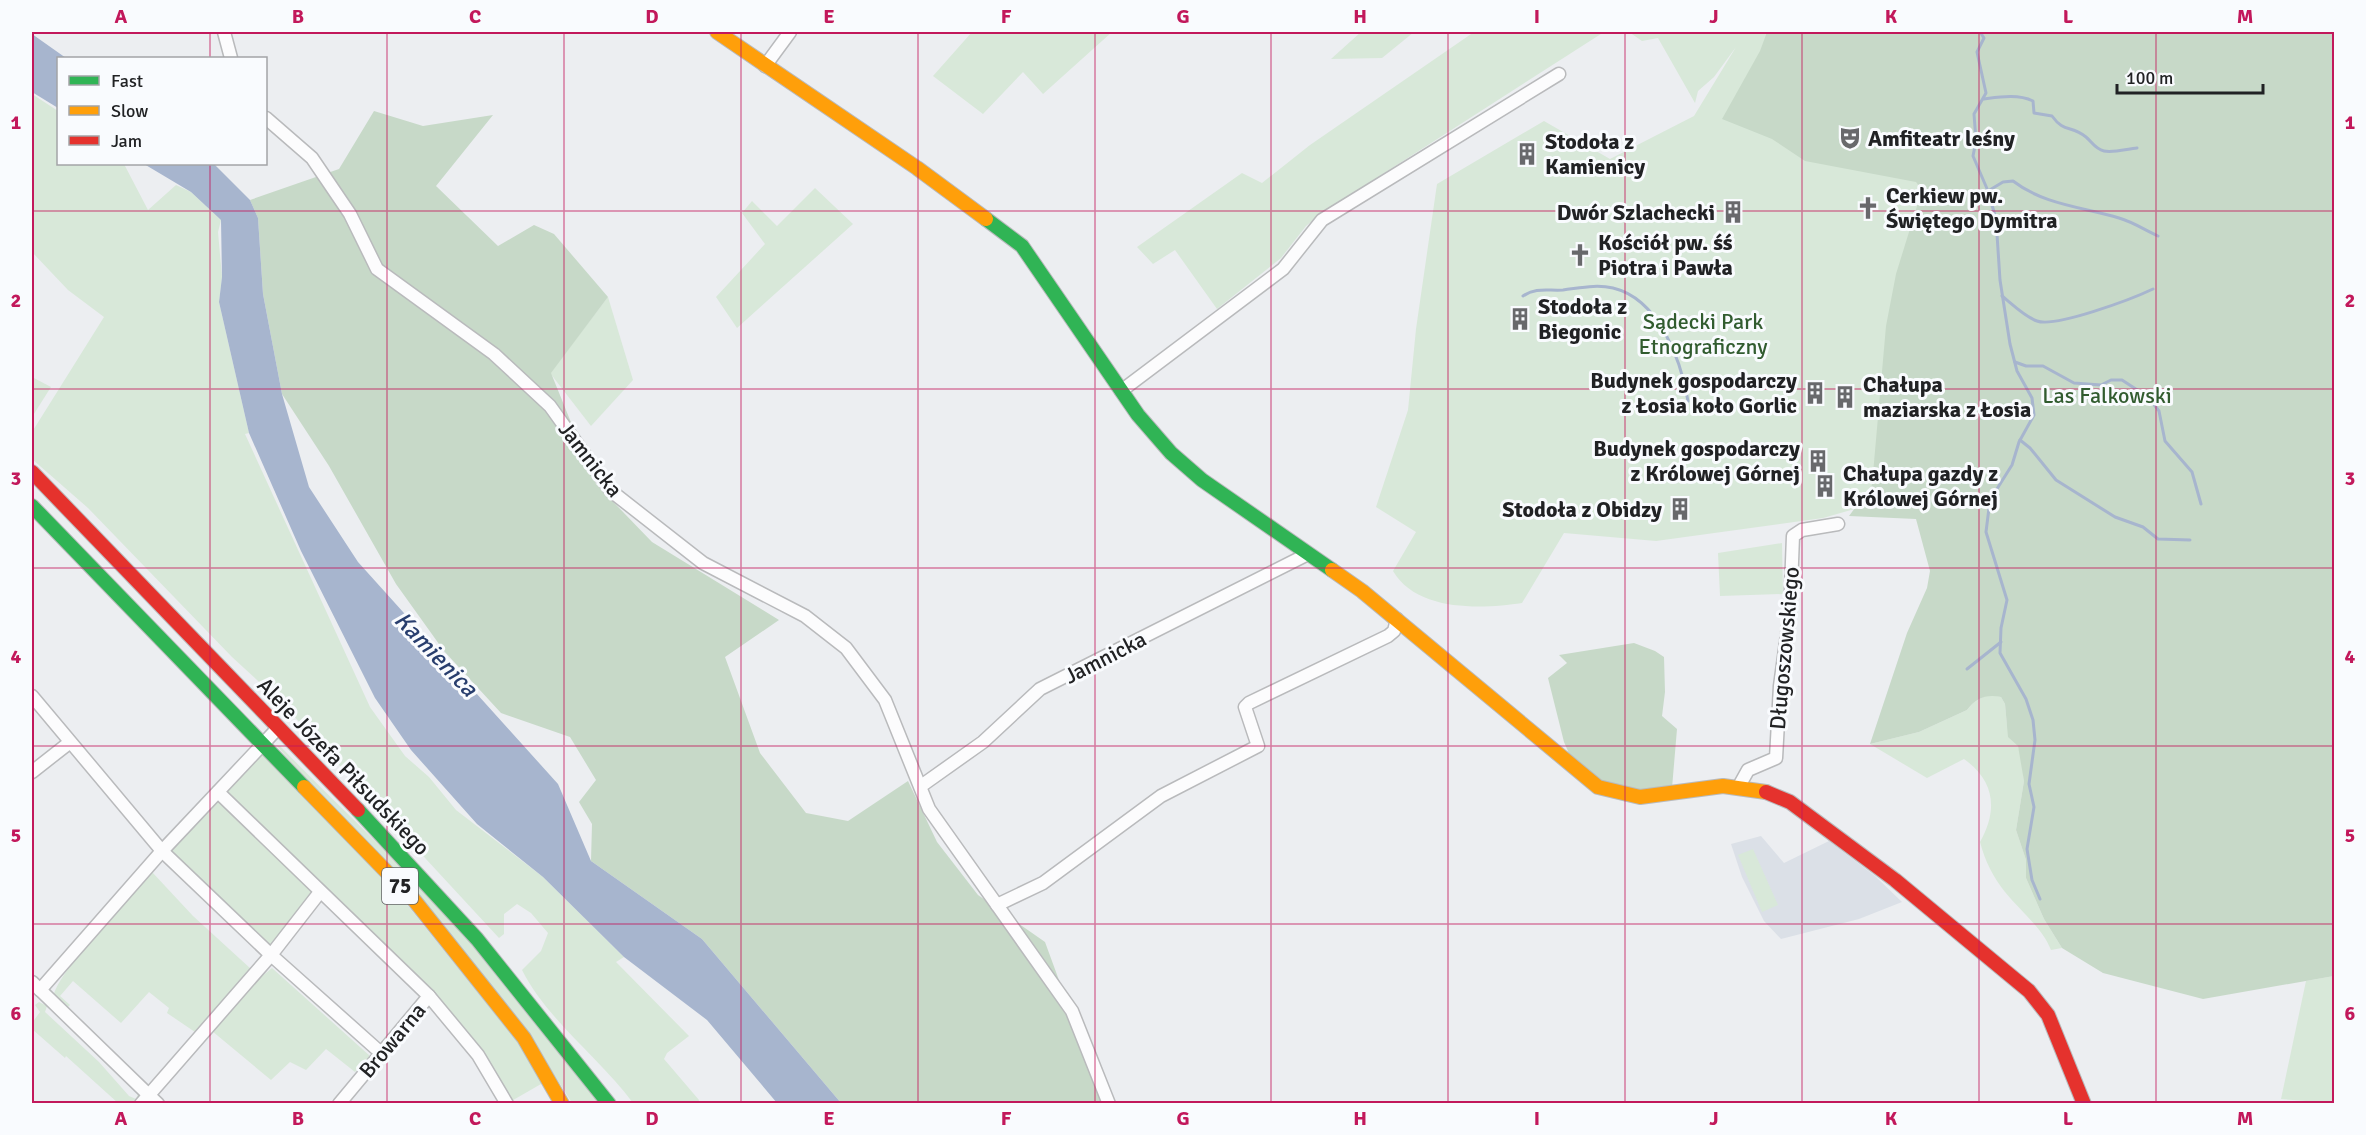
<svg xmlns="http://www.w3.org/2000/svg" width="2366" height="1135" font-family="Signika,sans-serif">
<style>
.built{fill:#dbe0e7}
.green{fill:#d8e8d9}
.forest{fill:#c7d9c8}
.water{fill:#a7b5ce}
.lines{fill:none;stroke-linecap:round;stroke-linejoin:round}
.stream{stroke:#a7b5ce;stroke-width:3}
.street-casing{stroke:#b9babc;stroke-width:15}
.fast-casing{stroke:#b9babc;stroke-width:16}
.slow-casing{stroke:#b9babc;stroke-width:16}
.jam-casing{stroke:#b9babc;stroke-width:16}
.street{stroke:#fcfcfd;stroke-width:12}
.fast{stroke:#30b455;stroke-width:14}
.slow{stroke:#ff9f0a;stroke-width:14}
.jam{stroke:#e5322d;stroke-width:14}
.grid{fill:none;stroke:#c2185b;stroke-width:1.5;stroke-opacity:0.55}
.labels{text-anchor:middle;stroke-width:6;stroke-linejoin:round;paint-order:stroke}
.shield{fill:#f9fbfe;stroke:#626365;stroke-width:1.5}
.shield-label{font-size:21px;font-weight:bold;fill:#212224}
.poi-label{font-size:22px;font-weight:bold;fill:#212224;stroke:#f9fbfe;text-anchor:start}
.park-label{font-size:22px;fill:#315c2f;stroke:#f9fbfe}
.street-label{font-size:22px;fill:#212224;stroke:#f9fbfe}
.water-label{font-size:24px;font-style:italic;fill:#283e6e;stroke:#f9fbfe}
.neatline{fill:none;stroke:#c2185b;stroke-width:2}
.grid-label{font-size:20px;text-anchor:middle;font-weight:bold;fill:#c2185b}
</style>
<rect width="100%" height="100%" fill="#eceef1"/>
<path class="built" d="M1761 836 1784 863 1829 841 1875 876 1902 902 1859 919 1781 939 1764 921 1742 877 1731 844Z"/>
<g class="green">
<path d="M972 32H1112L1043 94 1023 72 983 114 933 76Z"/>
<path d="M1361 32H1414L1382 58 1331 59Z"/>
<path d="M1474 32H1604L1319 215 1306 226 1281 258 1217 309 1175 250 1153 264 1137 247 1242 173 1262 183 1310 145Z"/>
<path d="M1629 32H1983L1886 500 1823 518 1656 541 1564 533 1522 603C1482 609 1417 612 1393 571L1416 532 1376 507 1408 410 1416 329 1437 184 1544 121 1610 159 1694 116 1736 47 1714 77 1698 91 1695 103 1658 38 1642 41Z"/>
<path d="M32 94 58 111V164H124L148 210 176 185 191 192 221 220 218 232 222 277 219 302 249 433 245 434 370 707 405 756 429 777 456 810 543 877 624 957 616 962 689 1036 667 1053 664 1059 699 1100 698 1103H633C599 1057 548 1021 522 970L541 951 548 933 531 913 517 904 504 914V934L499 938 279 700 232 657 88 508 32 459V432L104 317 68 290 32 252Z"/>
<path d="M815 188 853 224 737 328 716 297 765 244 742 213 752 201 777 226Z"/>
<path d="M608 297 633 380 591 426 550 373Z"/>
<path d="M32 377 51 387 32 417Z"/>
<path d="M1782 543 1783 594 1720 596 1718 553Z"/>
<path d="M1988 694 2001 697 2005 704 2007 725 2018 746 2022 760 2024 781 2016 830 2026 860V878L2044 919 2062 948 2051 950C2042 927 2020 911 2005 892 1993 877 1985 861 1980 842 1998 810 1995 781 1964 759L1927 778 1870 744 1919 732 1967 710 1973 703Z"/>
<path d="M263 744 355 840 548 1080 508 1103 478 1055 320 892 271 955 162 851Z"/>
<path d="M276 745 280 746C336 804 395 858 450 918 503 976 550 1042 599 1103H572L528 1033Z"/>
<path d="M1753 849 1778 905 1762 912 1738 855Z"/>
<path d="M152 872 193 916 251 969 195 1032 167 1013 169 1008 149 992 121 1023 73 981 60 996 70 1005 66 1009 53 998C57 971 131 897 152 872Z"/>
<path d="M272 968 370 1056 355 1072 326 1049 306 1070 290 1062 271 1080 212 1031 249 987Z"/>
<path d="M2334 976V1103L2281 1099 2306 981Z"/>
<path d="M39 1002 47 1006 45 1012 99 1062 129 1096 136 1099 138 1094 141 1097 139 1103H118L66 1056 65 1058 32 1029V1023L40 1012 35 1005Z"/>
</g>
<g class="forest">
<path d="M1767 32H2334V976L2203 999 2103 973 2062 948 2044 919 2026 878V860L2016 830 2024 781 2018 746 2008 737 2005 704 2001 697C1986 694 1976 698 1967 710L1919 732 1870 744 1907 633 1927 588 1930 571 1916 519 1849 516 1872 485 1886 326 1896 274 1922 190 1916 182 1805 161 1772 139 1722 119 1760 51Z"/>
<path d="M374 111 423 126 493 115 436 186 498 246 534 225 554 234 608 297 551 373 596 484 652 542 779 620 725 657 760 753 806 813 848 821 908 781 937 842 978 895 1045 942 1104 1103H841L702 939 591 861 592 824 579 802 596 780 570 737 501 713 444 651 396 584 329 466 282 394 263 294 258 218 250 200 339 169Z"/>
<path d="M1634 643 1655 651 1664 657 1665 692 1662 716 1677 729 1672 788 1647 792 1609 786 1571 758 1564 742 1548 678 1567 663 1559 655Z"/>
</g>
<g class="water">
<path d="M32 34 66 58H58V108L32 92Z"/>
<path d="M144 164H214L250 200 258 218 263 294 282 394 309 487 358 562 558 784 591 861 702 939 841 1103H777L707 1020 624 957 543 877 477 824 411 750 375 698 301 551 249 433 219 302 222 277 221 220 191 192Z"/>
</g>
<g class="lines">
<g class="stream">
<path d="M1980 32 1984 38 1977 52 1986 93 1974 114 1976 141 1973 156 1988 191 1996 219 2000 280 2010 344 2017 371 2032 398 2034 415 2019 442 2012 465 1990 500 1986 532 2007 600 2001 628 2000 653 2026 699 2033 720 2035 740 2029 784 2034 807 2027 849 2032 880 2040 899"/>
<path d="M1984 99C2000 97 2018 94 2033 101L2034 113 2052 116C2064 133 2071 125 2086 137 2092 142 2095 149 2104 151 2113 153 2127 149 2137 148"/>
<path d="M1988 191 2003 182 2013 181C2044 205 2083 207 2119 218 2133 222 2145 230 2158 236"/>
<path d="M1523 296C1536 287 1548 291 1563 290 1580 288 1596 284 1613 288 1659 299 1681 360 1688 401"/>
<path d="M2002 296C2012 304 2025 317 2037 321 2055 328 2132 299 2153 289"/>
<path d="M2015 362 2026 366H2043L2074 383 2101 385 2111 380H2122L2148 397 2159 411 2165 441 2192 472 2201 504"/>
<path d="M2020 440 2030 448 2056 480 2115 517 2143 527 2158 539 2190 540"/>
<path d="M1967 669 2001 642"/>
</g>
<g class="street-casing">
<g id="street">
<path d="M224 32 231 58"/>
<path d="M765 66 790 32"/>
<path d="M266 118 312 158 350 214 377 269 494 354 550 406 611 491 703 563 805 616 846 648 885 700 929 809 1072 1011 1109 1104"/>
<path d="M1121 391 1283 269 1322 220 1559 74"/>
<path d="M32 696 162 851 271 955 381 1053"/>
<path d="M32 772 69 743"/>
<path d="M921 786 983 742 1040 689 1306 555"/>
<path d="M1738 788 1748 770 1776 758 1780 686 1790 613 1793 536 1802 530 1838 524"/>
<path d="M218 792 429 996 478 1055 507 1104"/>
<path d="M997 905 1043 883 1161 796 1258 746 1245 707 1249 703 1388 636 1394 631 1397 619"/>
<path d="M32 982 158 1104"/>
<path d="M40 990 162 851 278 728"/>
<path d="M141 1104 271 955 320 892"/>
<path d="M339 1104 429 996"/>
</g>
</g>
<g class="fast-casing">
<g id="fast">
<path d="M986 219 1022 246 1138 415 1171 453 1202 480 1332 570"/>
<path d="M32 506 304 787"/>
<path d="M358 810 477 939 609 1104"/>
</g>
</g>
<g class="slow-casing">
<g id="slow">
<path d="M717 32 917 168 986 219"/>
<path d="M1332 570 1362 591 1598 787 1640 797 1723 786 1766 792"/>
<path d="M304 787 414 900 524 1038 562 1104"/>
</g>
</g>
<g class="jam-casing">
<g id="jam">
<path d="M32 472 358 810"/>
<path d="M1766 792 1790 802 1895 880 2029 991 2048 1015 2084 1104"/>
</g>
</g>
<use href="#street" class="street"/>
<use href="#fast" class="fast"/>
<use href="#slow" class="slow"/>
<use href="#jam" class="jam"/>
</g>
<path class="grid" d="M210 32V58M387 32V1104M564 32V1104M741 32V1104M918 32V1104M1095 32V1104M1271 32V1104M1448 32V1104M1625 32V1104M1802 32V1104M1979 32V1104M2156 32V1104M210 164V1104M32 211H2334M32 389H2334M32 568H2334M32 746H2334M32 924H2334"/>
<defs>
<g id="theatre-bare" transform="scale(1.8)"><path d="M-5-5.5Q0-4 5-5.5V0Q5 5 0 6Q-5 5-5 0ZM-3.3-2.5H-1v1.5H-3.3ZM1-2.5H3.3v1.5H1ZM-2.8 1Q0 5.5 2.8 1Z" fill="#68696c" stroke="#f9fbfe" stroke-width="2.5" paint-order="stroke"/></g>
<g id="building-bare" transform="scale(1.8)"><path d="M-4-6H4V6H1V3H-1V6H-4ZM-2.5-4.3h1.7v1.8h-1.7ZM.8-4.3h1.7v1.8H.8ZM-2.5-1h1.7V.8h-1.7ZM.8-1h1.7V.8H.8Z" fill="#68696c" stroke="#f9fbfe" stroke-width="2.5" paint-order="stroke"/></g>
<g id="church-bare" transform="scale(1.8)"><path d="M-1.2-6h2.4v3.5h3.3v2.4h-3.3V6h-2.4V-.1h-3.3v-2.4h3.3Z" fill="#68696c" stroke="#f9fbfe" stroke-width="2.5" paint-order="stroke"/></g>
</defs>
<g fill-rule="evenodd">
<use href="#theatre-bare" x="1850" y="138"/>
<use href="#building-bare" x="1527" y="154"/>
<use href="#church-bare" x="1868" y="208"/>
<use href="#building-bare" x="1733" y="212"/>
<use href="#church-bare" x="1580" y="255"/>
<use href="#building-bare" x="1520" y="319"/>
<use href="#building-bare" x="1815" y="393"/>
<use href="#building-bare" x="1845" y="397"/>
<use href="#building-bare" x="1818" y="461"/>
<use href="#building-bare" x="1825" y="486"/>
<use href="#building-bare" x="1680" y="509"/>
</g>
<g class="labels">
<rect class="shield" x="382" y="868" width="36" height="36" rx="4.5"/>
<g class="shield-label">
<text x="400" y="893">75</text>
</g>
<g class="poi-label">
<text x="1868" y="146">Amfiteatr leśny</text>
<text x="1545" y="149">Stodoła z<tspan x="1545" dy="25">Kamienicy</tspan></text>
<text x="1886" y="203">Cerkiew pw.<tspan x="1886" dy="25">Świętego Dymitra</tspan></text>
<text x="1715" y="220" text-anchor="end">Dwór Szlachecki</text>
<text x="1598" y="250">Kościół pw. śś<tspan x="1598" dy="25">Piotra i Pawła</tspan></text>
<text x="1538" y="314">Stodoła z<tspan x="1538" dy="25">Biegonic</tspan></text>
<text x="1797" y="388" text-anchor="end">Budynek gospodarczy<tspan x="1797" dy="25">z Łosia koło Gorlic</tspan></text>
<text x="1863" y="392">Chałupa<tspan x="1863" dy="25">maziarska z Łosia</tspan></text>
<text x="1800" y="456" text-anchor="end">Budynek gospodarczy<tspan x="1800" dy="25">z Królowej Górnej</tspan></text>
<text x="1843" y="481">Chałupa gazdy z<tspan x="1843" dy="25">Królowej Górnej</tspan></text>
<text x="1662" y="517" text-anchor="end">Stodoła z Obidzy</text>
</g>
<g class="park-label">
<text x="1703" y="329">Sądecki Park<tspan x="1703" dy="25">Etnograficzny</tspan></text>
<text x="2107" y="403">Las Falkowski</text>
</g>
<g class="street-label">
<text transform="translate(591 459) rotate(52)" y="8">Jamnicka</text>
<text transform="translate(1784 648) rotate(-85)" y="8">Długoszowskiego</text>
<text transform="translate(1105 657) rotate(-27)" y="8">Jamnicka</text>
<text transform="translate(344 766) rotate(46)" y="8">Aleje Józefa Piłsudskiego</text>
<text transform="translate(392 1040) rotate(-50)" y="8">Browarna</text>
</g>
<g class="water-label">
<text transform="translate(436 654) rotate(46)" y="8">Kamienica</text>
</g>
</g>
<rect width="2366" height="1135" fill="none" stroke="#f9fbfe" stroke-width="66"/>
<rect x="57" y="57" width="210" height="108" fill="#f9fbfe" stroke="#a3a4a7" stroke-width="1.5"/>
<rect x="69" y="76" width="30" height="9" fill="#30b455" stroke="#a3a4a7" stroke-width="1.5"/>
<text x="111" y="87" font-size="18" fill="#212224">Fast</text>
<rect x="69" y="106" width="30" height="9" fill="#ff9f0a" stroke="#a3a4a7" stroke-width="1.5"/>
<text x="111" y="117" font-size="18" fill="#212224">Slow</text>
<rect x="69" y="136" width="30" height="9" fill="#e5322d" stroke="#a3a4a7" stroke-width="1.5"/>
<text x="111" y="147" font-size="18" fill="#212224">Jam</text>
<path d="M2117 84v9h146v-9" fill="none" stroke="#212224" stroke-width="3"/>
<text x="2126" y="84" font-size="18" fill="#212224" stroke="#f9fbfe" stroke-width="4.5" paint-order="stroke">100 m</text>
<rect x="33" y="33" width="2300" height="1069" class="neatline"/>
<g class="grid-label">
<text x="121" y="23">A</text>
<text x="298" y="23">B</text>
<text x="475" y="23">C</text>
<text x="652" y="23">D</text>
<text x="829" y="23">E</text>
<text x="1006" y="23">F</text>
<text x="1183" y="23">G</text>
<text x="1360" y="23">H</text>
<text x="1537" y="23">I</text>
<text x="1714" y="23">J</text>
<text x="1891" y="23">K</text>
<text x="2068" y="23">L</text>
<text x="2245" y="23">M</text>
<text x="16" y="129">1</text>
<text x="2350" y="129">1</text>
<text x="16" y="307">2</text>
<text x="2350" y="307">2</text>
<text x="16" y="485">3</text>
<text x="2350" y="485">3</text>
<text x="16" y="663">4</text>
<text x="2350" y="663">4</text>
<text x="16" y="842">5</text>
<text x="2350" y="842">5</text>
<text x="16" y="1020">6</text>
<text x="2350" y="1020">6</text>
<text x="121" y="1125">A</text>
<text x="298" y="1125">B</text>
<text x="475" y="1125">C</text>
<text x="652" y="1125">D</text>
<text x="829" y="1125">E</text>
<text x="1006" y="1125">F</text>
<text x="1183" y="1125">G</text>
<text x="1360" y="1125">H</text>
<text x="1537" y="1125">I</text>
<text x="1714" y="1125">J</text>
<text x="1891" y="1125">K</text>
<text x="2068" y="1125">L</text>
<text x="2245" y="1125">M</text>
</g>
</svg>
